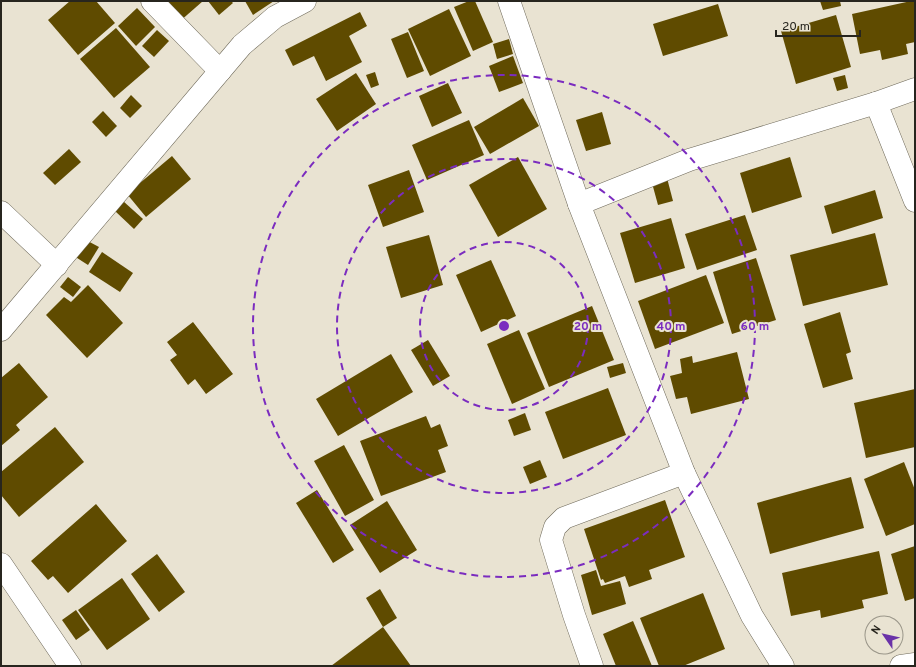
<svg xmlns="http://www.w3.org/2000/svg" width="916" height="667" font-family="Overpass,sans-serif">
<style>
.building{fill:#5f4b00}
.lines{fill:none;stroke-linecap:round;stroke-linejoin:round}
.minor-casing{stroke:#6f6a5b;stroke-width:23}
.minor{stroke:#fff;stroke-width:22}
.ring{fill:none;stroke:#7b2cbf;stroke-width:2;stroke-dasharray:7 5}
.centre{fill:#7b2cbf;stroke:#e9e3d2;stroke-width:2}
.ring-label{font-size:12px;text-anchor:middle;font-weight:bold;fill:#7b2cbf;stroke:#e9e3d2;stroke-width:4;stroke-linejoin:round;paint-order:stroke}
</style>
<rect width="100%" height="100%" fill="#e9e3d2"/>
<g class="building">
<path d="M70 1H96L115 23 78 55 48 20Z"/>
<path d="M161 1H203L179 22Z"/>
<path d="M208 1H231L233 3 219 15Z"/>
<path d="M245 1H274L253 15Z"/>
<path d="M469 1H475L493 42 473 51 454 7Z"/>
<path d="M820 1H840L841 6 823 10Z"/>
<path d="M911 1H915V42L906 44 908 54 882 60 880 50 860 54 852 14Z"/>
<path d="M718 4 728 36 663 56 653 24Z"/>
<path d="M137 8 155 27 136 46 118 26Z"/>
<path d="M449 9 471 56 430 76 408 29Z"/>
<path d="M360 12 367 26 349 36 362 62 326 81 314 56 293 66 285 50Z"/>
<path d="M836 15 851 67 796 84 781 31Z"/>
<path d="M116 28 150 67 114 98 80 59Z"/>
<path d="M157 30 169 41 154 57 142 46Z"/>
<path d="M408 32 424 71 407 78 391 39Z"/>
<path d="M509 39 513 54 497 59 493 44Z"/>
<path d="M513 56 523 83 499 92 489 66Z"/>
<path d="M375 72 379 85 371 88 366 75Z"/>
<path d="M356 73 376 104 337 131 316 99Z"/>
<path d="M845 75 848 88 837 91 833 78Z"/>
<path d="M448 83 462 113 432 127 419 96Z"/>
<path d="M131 95 142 106 130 118 120 108Z"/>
<path d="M523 98 539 126 490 154 474 127Z"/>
<path d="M103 111 117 126 106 137 92 122Z"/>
<path d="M602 112 611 144 586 151 576 120Z"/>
<path d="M469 120 484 155 427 180 412 145Z"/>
<path d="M69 149 81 162 55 185 43 173Z"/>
<path d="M172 156 191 179 146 217 127 194Z"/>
<path d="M518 157 547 209 498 237 469 185Z"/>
<path d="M790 157 802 197 752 213 740 173Z"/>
<path d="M409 170 424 212 383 227 368 185Z"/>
<path d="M667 178 673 201 658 205 652 183Z"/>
<path d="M875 190 883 218 832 234 824 206Z"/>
<path d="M123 201 143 219 134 229 115 211Z"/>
<path d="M745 215 757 250 697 270 685 234Z"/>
<path d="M671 218 685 268 635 283 620 233Z"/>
<path d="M875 233 888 285 803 306 790 255Z"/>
<path d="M429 235 443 285 401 298 386 247Z"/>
<path d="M84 239 99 247 88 265 74 256Z"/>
<path d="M102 252 133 273 120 292 89 272Z"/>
<path d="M756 258 776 320 732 334 713 272Z"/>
<path d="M491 260 516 316 481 332 456 275Z"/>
<path d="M706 275 724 323 655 349 638 301Z"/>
<path d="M68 277 81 287 73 297 60 287Z"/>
<path d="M88 285 123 323 87 358 46 315 64 297 71 302Z"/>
<path d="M592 306 614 360 549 387 527 333Z"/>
<path d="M840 312 851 352 846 354 853 379 823 388 804 324Z"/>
<path d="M193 322 233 374 206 394 195 379 188 385 170 360 177 355 167 342Z"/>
<path d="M519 330 545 389 512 404 487 344Z"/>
<path d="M428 340 450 376 433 386 411 350Z"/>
<path d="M737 352 749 399 691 414 687 397 676 399 670 376 682 373 680 359 692 356 693 363Z"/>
<path d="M391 354 413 392 338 436 316 399Z"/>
<path d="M19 363 48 397 16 425 20 430 1 446V378Z"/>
<path d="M623 363 626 373 610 378 607 367Z"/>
<path d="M608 388 626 435 563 459 545 412Z"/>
<path d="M915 389V447L866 458 854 403Z"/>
<path d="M525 413 531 430 514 436 508 420Z"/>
<path d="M426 416 431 428 440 424 448 446 438 450 446 472 381 496 360 441Z"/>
<path d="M55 427 84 462 19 517 1 495V472Z"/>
<path d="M344 445 374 500 345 516 314 461Z"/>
<path d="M540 460 547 477 530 484 523 467Z"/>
<path d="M904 462 915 490V524L886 536 864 479Z"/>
<path d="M851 477 864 528 770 554 757 503Z"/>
<path d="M317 490 354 550 333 563 296 503Z"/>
<path d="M665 500 685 557 649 570 652 579 629 587 625 576 605 583 603 579 601 580 584 529Z"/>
<path d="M387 501 417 550 380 573 350 525Z"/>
<path d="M96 504 127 541 68 593 53 576 48 580 31 561Z"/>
<path d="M915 546V598L905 601 891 554Z"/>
<path d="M879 551 888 594 862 600 864 608 821 618 820 610 791 616 782 573Z"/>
<path d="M157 554 185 592 159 612 131 574Z"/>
<path d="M596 570 601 586 620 581 626 604 592 615 581 575Z"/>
<path d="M122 578 150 619 107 650 78 610Z"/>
<path d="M380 589 397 618 383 627 366 598Z"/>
<path d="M703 593 725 649 683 666H659L640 618Z"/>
<path d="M76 610 90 630 76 640 62 620Z"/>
<path d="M633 621 652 666H616L603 634Z"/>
<path d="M383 627 411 666H331Z"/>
</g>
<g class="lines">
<g class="minor-casing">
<g id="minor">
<path d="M152 1 220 71"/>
<path d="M509 1 579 204 684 473 752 616 783 666"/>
<path d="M876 103 915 201"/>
<path d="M579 204 689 160 876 103 915 89"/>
<path d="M1 212 57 265"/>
<path d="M1 330 242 45 275 17 305 1"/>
<path d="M1 564 70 666"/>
<path d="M592 666 574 615 551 540 555 527 564 518 684 473"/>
<path d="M901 666 915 664"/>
</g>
</g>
<use href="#minor" class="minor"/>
</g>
<g class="ring">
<circle cx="504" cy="326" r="84"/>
<circle cx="504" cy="326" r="167"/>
<circle cx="504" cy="326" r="251"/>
</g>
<circle cx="504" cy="326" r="6" class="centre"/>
<g class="ring-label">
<text x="588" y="330">20 m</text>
<text x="671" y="330">40 m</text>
<text x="755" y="330">60 m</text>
</g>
<rect width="916" height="667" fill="none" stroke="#27251e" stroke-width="4"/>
<g transform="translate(884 635) rotate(304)"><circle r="19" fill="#e9e3d2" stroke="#9b978a"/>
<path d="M0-3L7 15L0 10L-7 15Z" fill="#6a32a8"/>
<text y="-6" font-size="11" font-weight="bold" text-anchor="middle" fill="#27251e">N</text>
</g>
<path d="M776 30v6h84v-6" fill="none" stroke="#27251e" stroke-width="2"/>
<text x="782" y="30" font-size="12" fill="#27251e" stroke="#e9e3d2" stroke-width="3" paint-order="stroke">20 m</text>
</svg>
